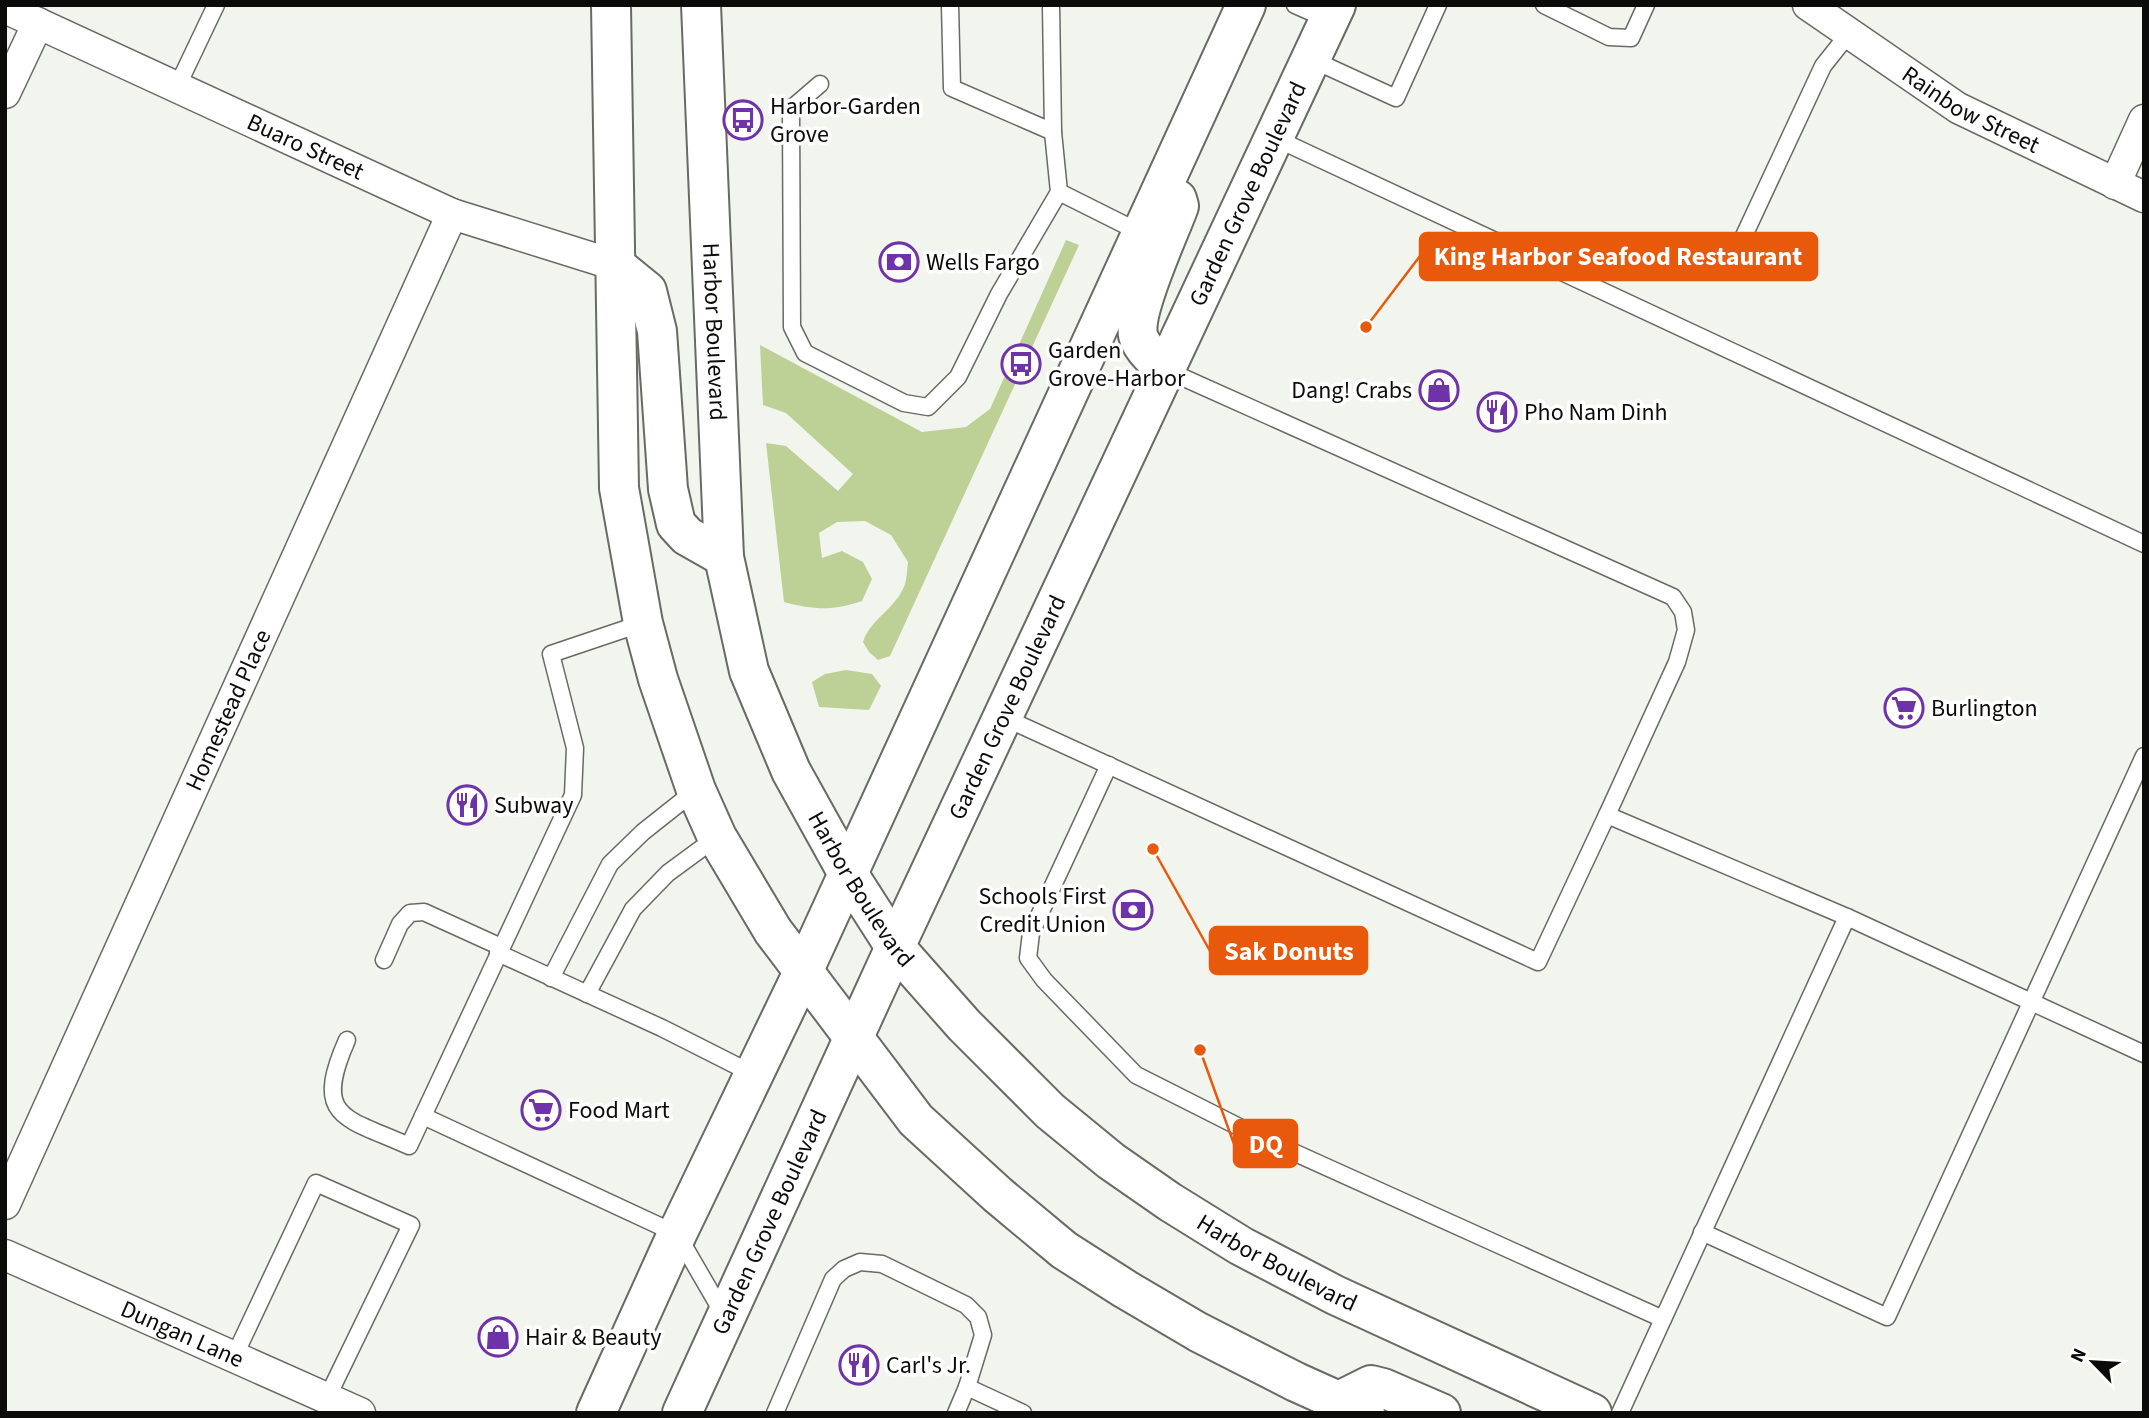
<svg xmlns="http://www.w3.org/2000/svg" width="2149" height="1418" font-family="'Source Sans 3',sans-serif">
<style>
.green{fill:#bdd096}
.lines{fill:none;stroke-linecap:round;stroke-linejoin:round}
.service-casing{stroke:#686a64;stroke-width:19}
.minor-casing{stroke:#686a64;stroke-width:33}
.primary-casing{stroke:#686a64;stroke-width:42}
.service{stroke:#fff;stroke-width:16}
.minor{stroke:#fff;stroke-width:30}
.primary{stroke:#fff;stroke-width:38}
.labels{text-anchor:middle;stroke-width:7;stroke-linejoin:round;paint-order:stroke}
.poi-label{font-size:24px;fill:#0b0c09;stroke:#fff;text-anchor:start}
.street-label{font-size:24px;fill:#0b0c09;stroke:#fff}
.leader{fill:none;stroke:#e8590c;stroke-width:2.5}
.callout-dot{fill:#e8590c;stroke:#fff;stroke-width:2.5}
.callout{fill:#e8590c;stroke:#e8590c;stroke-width:2.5}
.callout-label{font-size:26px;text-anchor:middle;font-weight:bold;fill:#fff}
</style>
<rect width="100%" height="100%" fill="#f2f5ee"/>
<g class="green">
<path d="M1066 240 1079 245 890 656 878 660 869 652 863 642C870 620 893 610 903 589 907 582 907 570 908 562L891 535 865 521 837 522 819 533 822 558 842 551 863 562 872 579 862 601C832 611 815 610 784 602L766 443 786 446 838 491 853 474 786 413 763 405 760 345 922 432 966 427 990 409Z"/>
<path d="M846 670 872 674 881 686 869 710 819 707 812 682 825 674Z"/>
</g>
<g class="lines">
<g class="service-casing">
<g id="service">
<path d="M950 5 952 88 1053 132 1051 5"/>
<path d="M1295 5 1329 20"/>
<path d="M1544 5 1609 37 1631 38 1646 5"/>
<path d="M1311 59 1396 98 1438 5"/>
<path d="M820 84 791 109 792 327 805 353 904 403 928 407 958 377 999 294 1059 192"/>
<path d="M177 87 216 5"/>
<path d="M1053 132 1059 192 1141 233"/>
<path d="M1275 138 2144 544"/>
<path d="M1729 268 1823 66 1850 32"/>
<path d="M1164 369 1673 597 1683 612 1686 630 1677 662 1607 815 1847 917 2144 1054"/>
<path d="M643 623 551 654 575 748 573 795 423 1116 677 1234 724 1315"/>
<path d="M1003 717 1538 962 1607 815"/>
<path d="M1109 765 1031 933 1028 958 1044 980 1136 1075 1251 1133 1663 1319"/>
<path d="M498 953 662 1028 753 1074"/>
<path d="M384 960 400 924 410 913 424 912 501 947"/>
<path d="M551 978 610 864 643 832 696 790"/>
<path d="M587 994 633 909 668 873 717 837"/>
<path d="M347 1040C312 1119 345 1117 409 1146L423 1116"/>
<path d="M1702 1232 1887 1317 2144 756"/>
<path d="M234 1357 316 1183 411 1225 327 1398"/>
<path d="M775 1413 833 1279 844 1269 860 1262 882 1264 966 1305 978 1317 983 1335 967 1387"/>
<path d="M956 1413 967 1387 1023 1413"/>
<path d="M1620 1413 1847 917"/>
</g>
</g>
<g class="minor-casing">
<g id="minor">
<path id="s1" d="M1808 5 1958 108 2144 197"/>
<path id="s2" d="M5 8 452 214 615 265"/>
<path d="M5 93 38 23"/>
<path d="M2115 184 2144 120"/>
<path id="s3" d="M5 1204 452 214"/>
<path id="s4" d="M5 1255 360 1413"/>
</g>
</g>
<g class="primary-casing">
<g id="primary">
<path d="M611 5 619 488 643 623 658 679 696 790 717 837 773 931 916 1120 998 1195 1064 1250 1125 1289 1198 1332 1296 1382 1365 1413"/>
<path id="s5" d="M701 5 724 557 749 671 791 771 847 872 895 947 964 1025 1050 1111 1111 1161 1170 1202 1241 1246 1335 1295 1592 1413"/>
<path d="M615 265 647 291 657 331 668 489 676 524 687 536 724 557"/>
<path d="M1164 369C1155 359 1141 348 1138 335 1133 309 1169 234 1179 206L1177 199"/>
<path d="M1339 1401 1371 1385 1383 1388 1441 1413"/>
<path d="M596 1413 677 1234 803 972 1246 5"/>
<path id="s6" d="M682 1413 895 947 1336 5"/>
</g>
</g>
<use href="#service" class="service"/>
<use href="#minor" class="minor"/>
<use href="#primary" class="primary"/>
</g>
<defs>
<g id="bus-ring" transform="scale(2.0125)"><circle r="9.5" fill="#fff" stroke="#6e33a9" stroke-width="1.5"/><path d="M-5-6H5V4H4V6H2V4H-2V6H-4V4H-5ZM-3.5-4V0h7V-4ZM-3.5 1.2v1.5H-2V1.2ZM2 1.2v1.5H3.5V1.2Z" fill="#6e33a9"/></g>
<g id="bank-ring" transform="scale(2.0125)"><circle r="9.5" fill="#fff" stroke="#6e33a9" stroke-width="1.5"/><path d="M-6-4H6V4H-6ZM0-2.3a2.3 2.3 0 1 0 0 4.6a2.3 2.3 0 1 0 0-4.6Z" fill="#6e33a9"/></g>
<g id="shop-ring" transform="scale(2.0125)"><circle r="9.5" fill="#fff" stroke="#6e33a9" stroke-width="1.5"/><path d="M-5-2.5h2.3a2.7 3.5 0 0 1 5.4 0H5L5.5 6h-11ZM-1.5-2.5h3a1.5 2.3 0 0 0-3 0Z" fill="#6e33a9"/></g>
<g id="restaurant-ring" transform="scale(2.0125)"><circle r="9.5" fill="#fff" stroke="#6e33a9" stroke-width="1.5"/><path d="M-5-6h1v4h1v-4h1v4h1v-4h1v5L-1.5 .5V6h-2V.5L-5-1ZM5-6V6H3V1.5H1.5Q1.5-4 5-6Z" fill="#6e33a9"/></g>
<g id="supermarket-ring" transform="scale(2.0125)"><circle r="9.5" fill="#fff" stroke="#6e33a9" stroke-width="1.5"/><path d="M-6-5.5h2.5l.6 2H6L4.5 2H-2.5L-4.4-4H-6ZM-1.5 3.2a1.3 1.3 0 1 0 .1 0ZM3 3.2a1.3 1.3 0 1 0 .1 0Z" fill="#6e33a9"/></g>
</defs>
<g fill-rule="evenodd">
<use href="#bus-ring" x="743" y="120"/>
<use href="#bank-ring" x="899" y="262"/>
<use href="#bus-ring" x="1021" y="364"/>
<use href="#shop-ring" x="1439" y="390"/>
<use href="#restaurant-ring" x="1497" y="412"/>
<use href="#supermarket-ring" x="1904" y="708"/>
<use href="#restaurant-ring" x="467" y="805"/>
<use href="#bank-ring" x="1133" y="910"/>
<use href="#supermarket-ring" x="541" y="1110"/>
<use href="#shop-ring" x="498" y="1337"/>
<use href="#restaurant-ring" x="859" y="1365"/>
</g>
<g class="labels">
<g class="poi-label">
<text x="770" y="114">Harbor-Garden<tspan x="770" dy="28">Grove</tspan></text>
<text x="926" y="270">Wells Fargo</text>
<text x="1048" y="358">Garden<tspan x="1048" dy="28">Grove-Harbor</tspan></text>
<text x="1412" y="398" text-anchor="end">Dang! Crabs</text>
<text x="1524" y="420">Pho Nam Dinh</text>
<text x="1931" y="716">Burlington</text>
<text x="494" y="813">Subway</text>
<text x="1106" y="904" text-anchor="end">Schools First<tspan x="1106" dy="28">Credit Union</tspan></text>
<text x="568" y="1118">Food Mart</text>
<text x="525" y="1345">Hair &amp; Beauty</text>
<text x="886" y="1373">Carl's Jr.</text>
</g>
<g class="street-label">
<text dy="8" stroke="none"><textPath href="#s1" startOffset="194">Rainbow Street</textPath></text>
<text dy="8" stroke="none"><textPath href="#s2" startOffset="331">Buaro Street</textPath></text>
<text dy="8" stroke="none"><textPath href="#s6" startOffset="1344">Garden Grove Boulevard</textPath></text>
<text dy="8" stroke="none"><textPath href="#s5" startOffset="327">Harbor Boulevard</textPath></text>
<text dy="8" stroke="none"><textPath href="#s6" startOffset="777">Garden Grove Boulevard</textPath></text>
<text dy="8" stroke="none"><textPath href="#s3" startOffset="542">Homestead Place</textPath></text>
<text dy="8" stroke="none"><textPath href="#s5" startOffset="915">Harbor Boulevard</textPath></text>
<text dy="8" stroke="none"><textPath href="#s6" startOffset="210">Garden Grove Boulevard</textPath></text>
<text dy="8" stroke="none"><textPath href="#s5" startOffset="1482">Harbor Boulevard</textPath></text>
<text dy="8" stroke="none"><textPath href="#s4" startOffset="194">Dungan Lane</textPath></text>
</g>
</g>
<path class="leader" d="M1366 327L1420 256M1153 849L1210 951M1200 1050L1234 1144"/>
<g class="callout-dot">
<circle cx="1366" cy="327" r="7"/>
<circle cx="1153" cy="849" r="7"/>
<circle cx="1200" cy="1050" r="7"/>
</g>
<g class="callout">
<rect x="1420" y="233" width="397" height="47" rx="7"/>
<rect x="1210" y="927" width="157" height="47" rx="7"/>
<rect x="1234" y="1120" width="63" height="47" rx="7"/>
</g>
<g class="callout-label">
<text x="1618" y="265">King Harbor Seafood Restaurant</text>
<text x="1289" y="960">Sak Donuts</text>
<text x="1266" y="1153">DQ</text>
</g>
<rect width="2149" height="1418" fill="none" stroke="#0b0c09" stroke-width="14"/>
<g transform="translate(2093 1362) rotate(295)" stroke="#ffffff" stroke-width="5" paint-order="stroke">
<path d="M0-5L12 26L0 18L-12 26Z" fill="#0b0c09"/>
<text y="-10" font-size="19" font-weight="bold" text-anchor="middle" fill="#0b0c09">N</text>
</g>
</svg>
